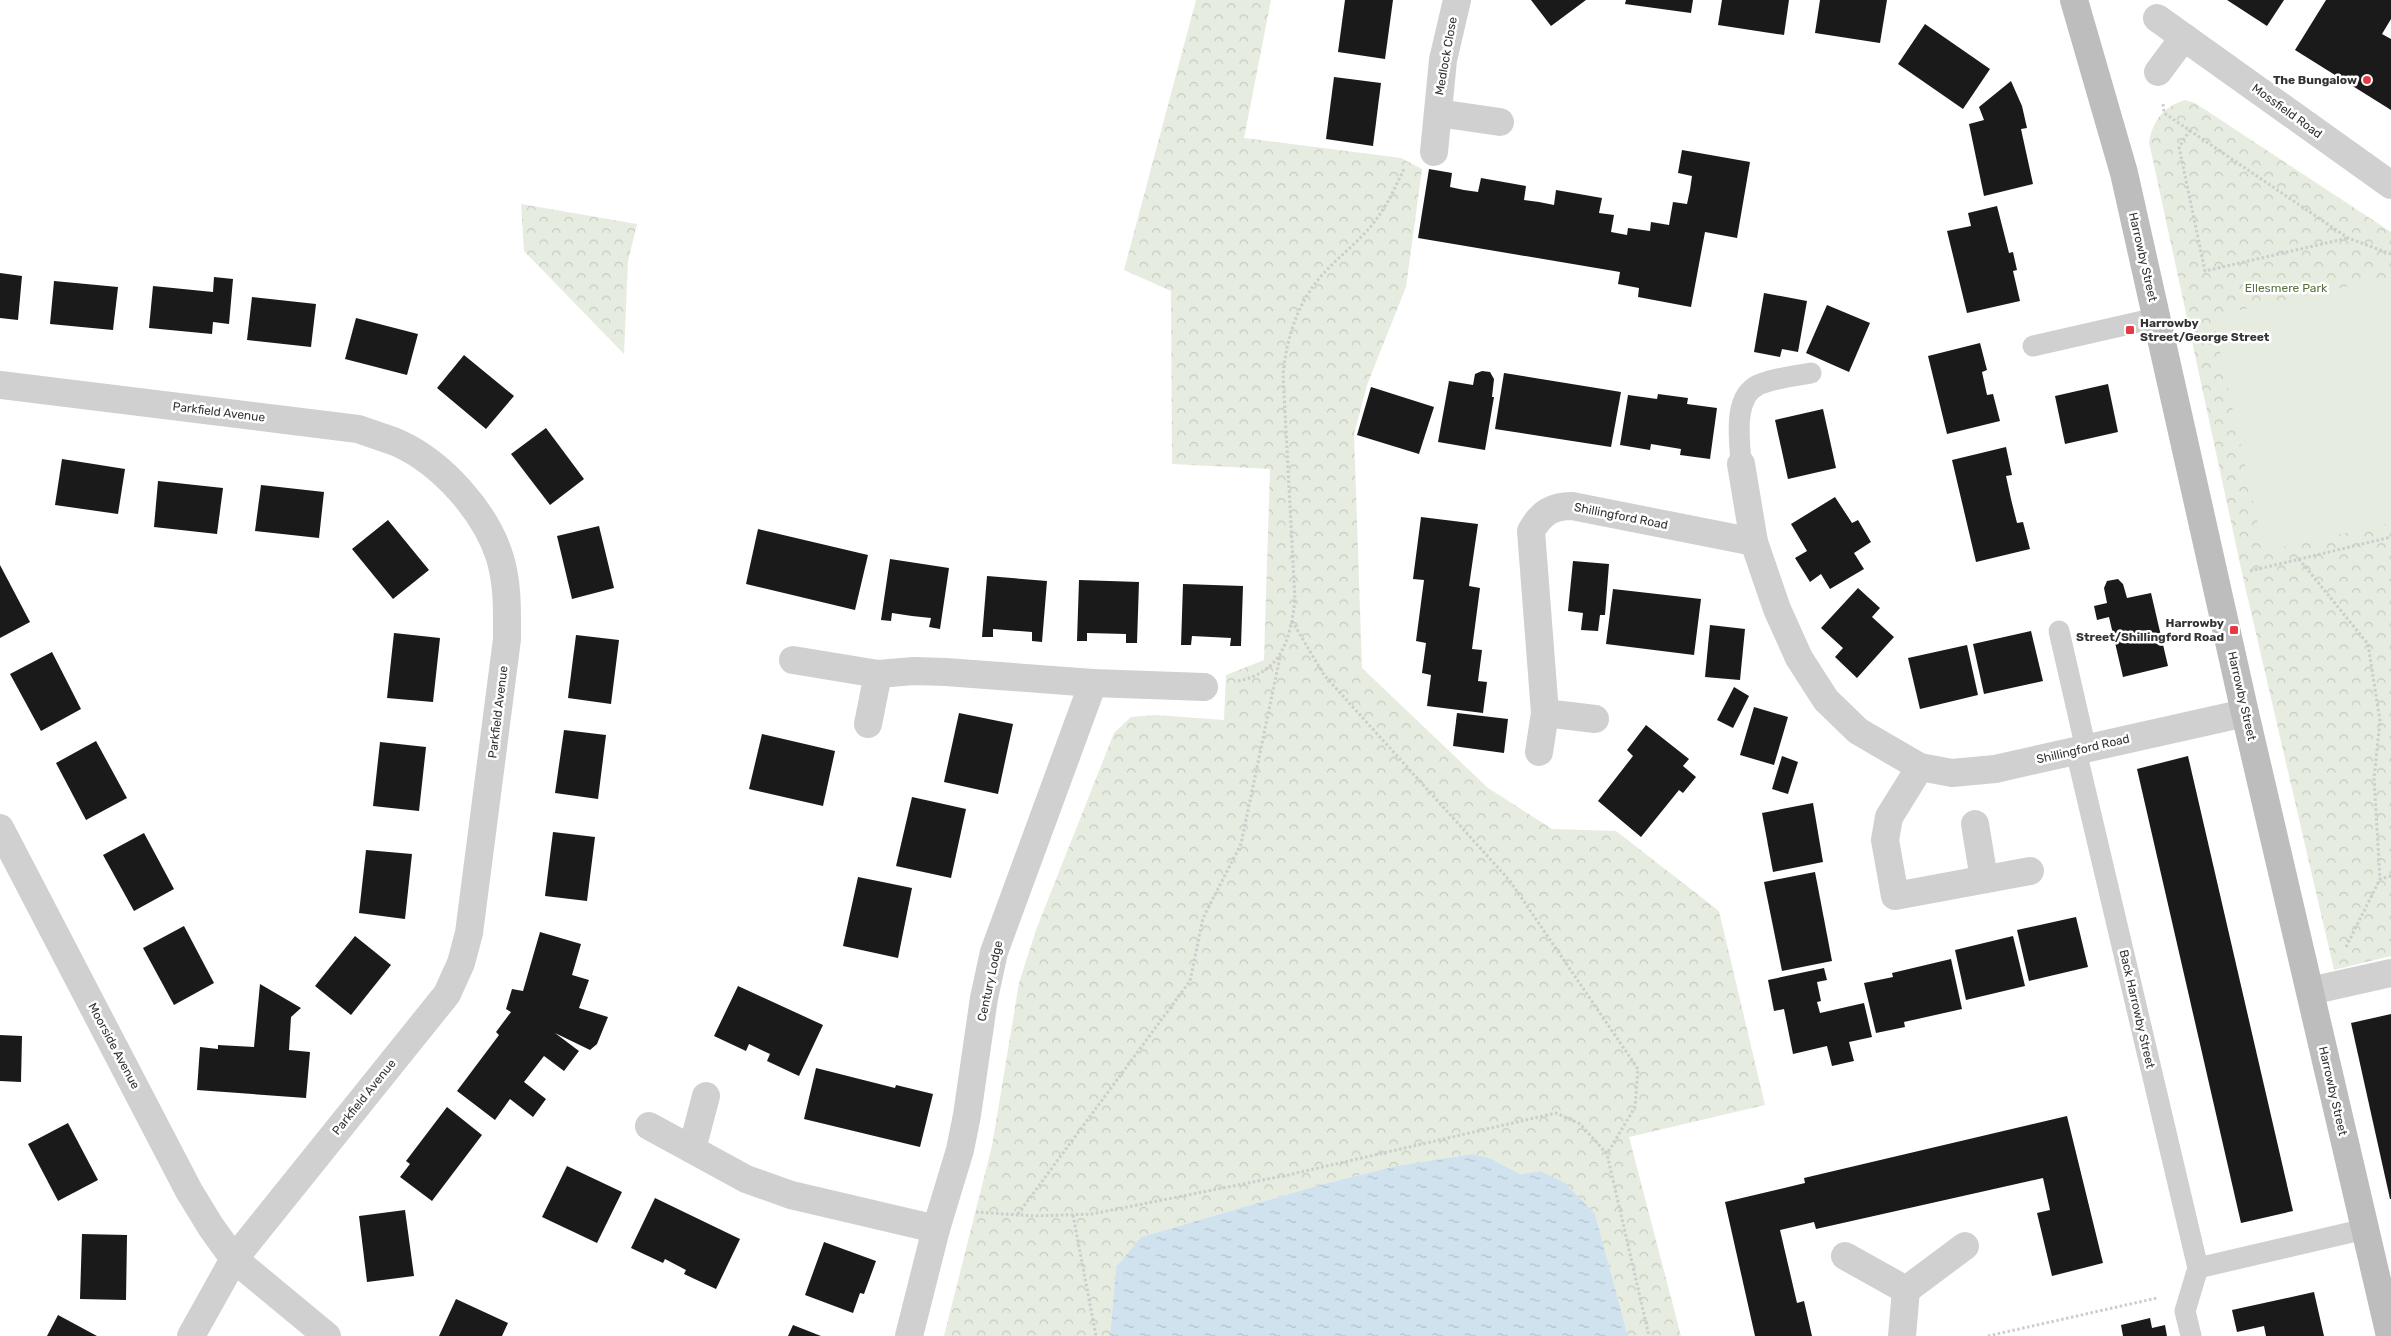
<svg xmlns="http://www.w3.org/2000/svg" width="2391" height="1336" font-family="Rubik,sans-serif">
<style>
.forest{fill:url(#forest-crowns)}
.garden{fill:#e6ecdf}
.water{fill:url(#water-ripples)}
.building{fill:#1a1a1a}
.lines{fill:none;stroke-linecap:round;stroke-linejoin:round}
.path{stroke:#cdcdcd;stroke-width:3;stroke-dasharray:2.5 2.5;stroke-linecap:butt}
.lane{stroke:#d0d0d0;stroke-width:21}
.street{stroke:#d0d0d0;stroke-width:28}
.secondary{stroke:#bdbdbd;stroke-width:28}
.poi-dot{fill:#e63946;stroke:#fff;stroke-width:2}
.labels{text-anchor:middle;stroke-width:5;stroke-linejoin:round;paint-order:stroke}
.street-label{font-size:12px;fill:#333;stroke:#fff}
.poi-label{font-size:12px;font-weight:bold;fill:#333;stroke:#fff;text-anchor:end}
.park-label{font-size:12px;fill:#56703f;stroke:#fff}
</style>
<defs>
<pattern id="forest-crowns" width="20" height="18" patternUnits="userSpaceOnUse" patternTransform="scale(1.25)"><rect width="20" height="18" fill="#e6ecdf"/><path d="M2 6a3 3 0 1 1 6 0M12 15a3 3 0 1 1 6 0" fill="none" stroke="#c6cbc0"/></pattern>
<pattern id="water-ripples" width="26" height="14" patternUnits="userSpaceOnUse" patternTransform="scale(1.25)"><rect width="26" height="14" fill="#cfe2ee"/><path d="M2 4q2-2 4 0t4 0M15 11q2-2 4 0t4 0" fill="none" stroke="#b2c2cd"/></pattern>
</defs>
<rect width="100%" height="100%" fill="#fff"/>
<g class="forest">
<path d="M1196 0H1271L1244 138 1401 158 1422 169 1406 287 1367 385 1354 434 1362 668 1488 788 1552 829 1616 831 1719 911 1765 1105 1629 1137 1681 1336H1628L1595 1214 1540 1171 1520 1174 1490 1158 1472 1154 1396 1166 1316 1186 1141 1237 1116 1267 1110 1336H944L992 1146 1019 983 1036 930 1114 733 1131 717 1155 715 1224 720 1226 675 1264 660 1270 469 1172 464 1171 291 1124 270Z"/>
<path d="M2185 100 2195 103 2391 232V956L2334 970 2242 573 2149 142C2153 120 2163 107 2185 100Z"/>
<path d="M521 204 637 224 628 261 624 354 524 251Z"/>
</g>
<path class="garden" d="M2391 277V523L2264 551 2212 316Z"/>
<path class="water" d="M1472 1154 1490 1158 1520 1174 1540 1171 1565 1183 1595 1214 1628 1336H1110L1116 1267 1141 1237 1316 1186 1396 1166Z"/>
<g class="building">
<path d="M1345 0H1393L1385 59 1338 52Z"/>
<path d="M1531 0H1586L1551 26Z"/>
<path d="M1626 0H1693L1691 13 1625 4Z"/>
<path d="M1722 0H1789L1784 35 1718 25Z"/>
<path d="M1820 0H1887L1880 43 1815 33Z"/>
<path d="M2227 0H2284L2267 26Z"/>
<path d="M2326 0H2391V19L2382 34 2391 39V110L2295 50Z"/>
<path d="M1925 24 1990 69 1963 109 1898 64Z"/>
<path d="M1334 77 1381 83 1373 146 1326 139Z"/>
<path d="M2011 81 2022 106 2027 128 2021 129 2033 184 1984 196 1969 124 1984 120 1979 107Z"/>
<path d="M1682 150 1750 162 1737 238 1705 232 1691 307 1638 297 1639 288 1618 284 1620 272 1418 238 1429 169 1452 173 1450 187 1464 190 1478 192 1481 178 1526 186 1524 200 1539 202 1554 205 1556 190 1602 198 1599 213 1614 215 1611 232 1627 235 1628 228 1650 231 1651 222 1669 225 1673 202 1687 204 1690 190 1692 176 1678 173Z"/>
<path d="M1997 206 2009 253 2013 252 2017 270 2013 271 2020 301 1967 313 1947 231 1971 226 1968 213Z"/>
<path d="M0 273 22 276 18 320 0 318Z"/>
<path d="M214 277 233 279 229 324 213 322 212 334 149 328 153 286 213 292Z"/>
<path d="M54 281 118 287 113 330 50 324Z"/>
<path d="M1764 293 1807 301 1798 352 1782 349 1780 357 1754 352Z"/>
<path d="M252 297 316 304 311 347 247 340Z"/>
<path d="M1827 305 1870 323 1849 372 1806 353Z"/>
<path d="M356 318 418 334 407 375 345 359Z"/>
<path d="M1980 343 1987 370 1982 372 1987 395 1993 394 2000 421 1947 434 1928 356Z"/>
<path d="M464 355 514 396 486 429 437 388Z"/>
<path d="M1482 371 1490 372 1494 379 1492 397H1494L1485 450 1438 442 1449 381 1473 385 1475 374Z"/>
<path d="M1504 373 1621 392 1611 447 1495 429Z"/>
<path d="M2108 384 2118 432 2065 444 2055 396Z"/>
<path d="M1371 387 1434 407 1419 454 1357 435Z"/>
<path d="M1658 394 1688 398 1687 404 1717 408 1710 459 1680 455 1681 449 1651 444 1650 450 1620 445 1628 395 1657 399Z"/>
<path d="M1823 409 1836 468 1788 479 1775 420Z"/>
<path d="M546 428 584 479 550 505 511 454Z"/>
<path d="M2006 447 2012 475 2006 476 2011 499 2017 523 2023 522 2030 549 1976 562 1952 460Z"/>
<path d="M62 459 125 469 118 514 55 505Z"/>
<path d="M158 481 223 488 217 534 154 527Z"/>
<path d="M261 485 324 492 319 538 255 531Z"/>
<path d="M1835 497 1852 523 1858 520 1871 542 1854 553 1864 569 1830 589 1821 574 1810 582 1795 558 1807 551 1791 524Z"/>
<path d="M1421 517 1478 524 1469 586 1480 588 1472 649 1482 650 1478 681 1487 682 1483 713 1427 706 1431 675 1422 673 1426 643 1416 641 1424 580 1413 579Z"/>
<path d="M388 520 429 570 393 599 352 549Z"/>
<path d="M599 526 614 588 572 599 557 536Z"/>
<path d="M758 529 868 555 855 610 746 584Z"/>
<path d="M890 559 949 568 940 629 929 627 931 618 912 616 892 613 891 621 881 620Z"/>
<path d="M1573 561 1609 564 1605 615H1600L1598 631 1581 630 1583 613 1568 611Z"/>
<path d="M0 565 30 622 0 638Z"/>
<path d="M987 576 1047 581 1042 642 1032 641V632L993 629V637H982Z"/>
<path d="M2118 579 2123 584 2127 598 2151 593 2168 666 2123 677 2109 617 2097 620 2094 606 2107 603 2104 588 2107 581Z"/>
<path d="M1079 580 1139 582 1137 643H1126V634L1087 633V641H1077Z"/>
<path d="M1183 584 1243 586 1241 646H1230L1231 638 1192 636 1191 645H1181Z"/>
<path d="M1858 588 1880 608 1872 617 1894 637 1857 678 1835 657 1843 648 1821 628Z"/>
<path d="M1613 589 1701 599 1694 655 1606 644Z"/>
<path d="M1710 625 1745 629 1740 680 1705 677Z"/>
<path d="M2031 631 2043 681 1984 694 1973 644Z"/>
<path d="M394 633 440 638 433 702 387 698Z"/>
<path d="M576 635 619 640 611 704 568 698Z"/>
<path d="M1967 645 1978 695 1920 709 1908 658Z"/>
<path d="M52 652 81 709 41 731 10 674Z"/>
<path d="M1734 687 1749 696 1733 728 1717 720Z"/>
<path d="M1754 707 1788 717 1774 765 1740 755Z"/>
<path d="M959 713 1013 724 998 794 944 782Z"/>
<path d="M1457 713 1508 719 1504 753 1453 746Z"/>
<path d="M1646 725 1689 759 1683 766 1696 777 1683 793 1679 790 1641 837 1598 801 1633 756 1627 750Z"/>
<path d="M564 730 606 735 598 799 555 793Z"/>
<path d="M762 734 835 751 823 806 749 789Z"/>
<path d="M96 741 127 798 86 820 56 763Z"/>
<path d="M380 742 426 747 419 811 373 806Z"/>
<path d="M1782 756 1798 762 1788 794 1772 789Z"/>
<path d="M2188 756 2293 1211 2241 1223 2137 769Z"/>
<path d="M912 797 966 809 951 878 896 866Z"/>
<path d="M1813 803 1823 862 1773 872 1762 813Z"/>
<path d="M553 832 595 837 587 901 545 896Z"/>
<path d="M144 833 174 889 134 911 103 855Z"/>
<path d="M366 850 412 854 405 919 359 913Z"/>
<path d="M1815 872 1832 961 1782 971 1764 882Z"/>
<path d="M858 877 912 888 898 958 843 946Z"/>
<path d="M2076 917 2088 967 2029 981 2017 930Z"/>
<path d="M184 926 214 983 174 1005 143 948Z"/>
<path d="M540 932 581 944 572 975 589 980 579 1008 608 1017 597 1044 590 1050 555 1033 579 1051 564 1071 544 1056 524 1082 546 1099 533 1117 510 1099 495 1120 457 1091 499 1035 496 1032 511 1012 506 1009 512 989 523 991Z"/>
<path d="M355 936 391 965 351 1015 315 986Z"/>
<path d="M2013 936 2025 986 1966 1000 1955 950Z"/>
<path d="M1951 959 1962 1009 1904 1022 1905 1027 1876 1033 1864 983 1893 977 1892 973Z"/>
<path d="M1824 968 1827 980 1817 982 1821 1001 1817 1002 1820 1013 1864 1003 1872 1037 1849 1042 1854 1061 1832 1066 1827 1046 1793 1054 1784 1009 1774 1011 1768 980Z"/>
<path d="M260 984 301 1008 291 1017 289 1050 310 1052 306 1098 197 1090 200 1047 218 1049V1045L254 1047Z"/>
<path d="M738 986 823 1025 799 1076 767 1061 770 1054 749 1044 746 1051 714 1036Z"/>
<path d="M2391 1014V1199H2390L2351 1023Z"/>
<path d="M0 1035 22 1036 21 1082 0 1081Z"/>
<path d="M816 1068 895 1088 896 1085 933 1094 920 1147 804 1119Z"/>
<path d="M447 1107 482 1135 432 1201 400 1177 410 1164 406 1161Z"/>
<path d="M2067 1116 2103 1263 2052 1276 2037 1213 2050 1210 2043 1178 1816 1229 1814 1222 1780 1230 1797 1303 1804 1301 1812 1336H1755L1725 1202 1805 1183 1804 1178Z"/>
<path d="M68 1123 98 1180 58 1201 28 1144Z"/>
<path d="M567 1166 622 1192 597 1243 542 1217Z"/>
<path d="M655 1198 740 1239 716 1289 684 1274 686 1270 665 1259 663 1263 631 1248Z"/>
<path d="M405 1210 414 1276 367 1282 359 1216Z"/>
<path d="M82 1234 127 1235 126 1300 80 1299Z"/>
<path d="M824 1242 876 1261 864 1294 860 1293 853 1313 805 1295Z"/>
<path d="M2314 1292 2324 1336H2266L2264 1326 2237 1332 2232 1310Z"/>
<path d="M456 1299 508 1323 502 1336H439Z"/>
<path d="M58 1315 97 1336H47Z"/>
<path d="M2150 1318 2152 1328 2165 1325 2167 1336H2123L2121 1325Z"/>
<path d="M793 1325 821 1336H788Z"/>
</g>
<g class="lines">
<g class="path">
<path d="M2163 104 2164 113 2348 238 2391 254"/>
<path d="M2190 130 2179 147 2205 271 2348 238"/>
<path d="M2299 559 2368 644 2380 721 2374 778 2380 879"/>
<path d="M2250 571 2391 537"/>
<path d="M1292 621 1324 675 1510 881 1638 1069 1635 1107 1607 1154"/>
<path d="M1238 681C1282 672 1290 640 1295 600L1283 374C1287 337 1297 304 1322 275 1340 255 1363 239 1378 217 1389 202 1396 185 1404 169"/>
<path d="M2346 947 2380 879 2391 876"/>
<path d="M976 1212 1034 1216 1092 1214 1288 1175 1556 1113 1580 1124 1607 1154 1649 1336"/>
<path d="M1018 1214 1190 981 1203 918 1241 844 1280 657"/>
<path d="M1073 1215 1096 1336"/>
<path d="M1988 1336 2157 1298"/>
</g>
<g class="lane">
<path d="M2033 346 2156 318"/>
<path d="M1741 464C1740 441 1732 398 1758 385 1773 378 1795 376 1811 373"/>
<path d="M2059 631 2086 749"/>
<path d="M2076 751 2198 1268 2185 1311 2191 1336"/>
<path d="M2198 1268 2365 1229"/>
</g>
<g class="street">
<path d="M2157 18 2391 185"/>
<path d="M2158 72 2184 37"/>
<path d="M1438 113 1500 122"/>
<path d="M1434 152 1443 60 1457 0"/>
<path d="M0 385 358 429C372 434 385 438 398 443 442 463 486 512 500 558 508 584 507 612 507 639L469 933 461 963 447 994 234 1259 191 1336"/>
<path d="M1741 464 1754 542 1777 609 1799 658 1826 700 1858 731 1920 767 1952 773 1995 769 2245 713"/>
<path d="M793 660 878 674 914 671 946 672 1093 683 1204 687"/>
<path d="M1545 713 1595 719"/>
<path d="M868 724 878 674"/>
<path d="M1539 752 1545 713 1531 531C1541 513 1552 506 1572 506L1754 542"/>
<path d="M1920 767 1889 817 1885 840 1895 896 2030 871"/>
<path d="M1975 824 1984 879"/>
<path d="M0 828 189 1191 211 1227 234 1259 327 1336"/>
<path d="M2310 991 2391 973"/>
<path d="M649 1126 746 1179 791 1195 936 1229"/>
<path d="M692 1149 706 1096"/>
<path d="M1845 1256 1906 1290 1965 1246"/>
<path d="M909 1336 936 1229 960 1150 967 1115 984 998 994 952 1093 683"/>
<path d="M1902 1336 1906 1290"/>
</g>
<path class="secondary" d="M2074 0 2124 173 2245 713 2390 1336"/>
</g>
<g class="poi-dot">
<circle cx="2367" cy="80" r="5"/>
<rect x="2125" y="325" width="10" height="10" rx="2.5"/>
<rect x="2229" y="625" width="10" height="10" rx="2.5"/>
</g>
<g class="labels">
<g class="street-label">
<text transform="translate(1446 56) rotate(-80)" y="4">Medlock Close</text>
<text transform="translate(2287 111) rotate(36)" y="4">Mossfield Road</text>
<text transform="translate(2143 257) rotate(77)" y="4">Harrowby Street</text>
<text transform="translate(219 412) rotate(7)" y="4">Parkfield Avenue</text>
<text transform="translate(1621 516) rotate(11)" y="4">Shillingford Road</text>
<text transform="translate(2242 696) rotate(77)" y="4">Harrowby Street</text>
<text transform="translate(498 712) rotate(-83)" y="4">Parkfield Avenue</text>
<text transform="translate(2083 749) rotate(-13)" y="4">Shillingford Road</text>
<text transform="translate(990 981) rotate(-78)" y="4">Century Lodge</text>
<text transform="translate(2137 1009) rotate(77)" y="4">Back Harrowby Street</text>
<text transform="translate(114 1046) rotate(62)" y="4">Moorside Avenue</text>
<text transform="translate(2333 1091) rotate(77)" y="4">Harrowby Street</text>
<text transform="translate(364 1097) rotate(-51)" y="4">Parkfield Avenue</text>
</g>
<g class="poi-label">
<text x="2357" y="84">The Bungalow</text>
<text x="2140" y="327" text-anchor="start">Harrowby<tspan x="2140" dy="14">Street/George Street</tspan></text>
<text x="2224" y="627">Harrowby<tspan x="2224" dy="14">Street/Shillingford Road</tspan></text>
</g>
<g class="park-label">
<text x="2286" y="292">Ellesmere Park</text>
</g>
</g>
</svg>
